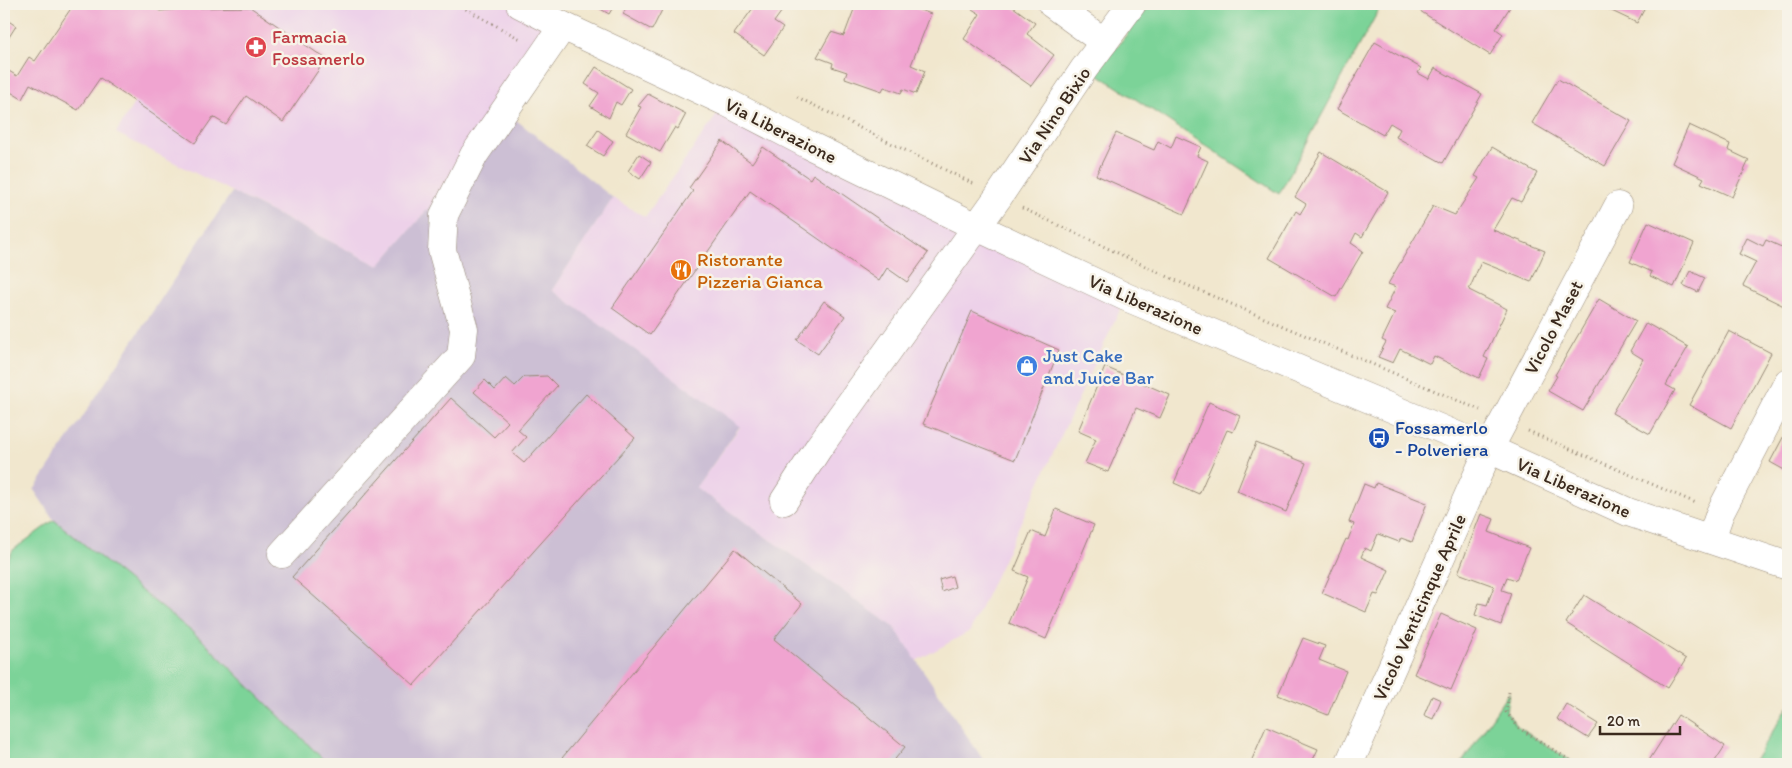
<svg xmlns="http://www.w3.org/2000/svg" width="1792" height="768" font-family="Itim,sans-serif">
<style>
.built{fill:#edd1e9}
.industrial{fill:#ccbfd4}
.green{fill:#7cd398;stroke:#5c7e5b}
.building{fill:#f0a4d0}
.lines{fill:none;stroke-linecap:round;stroke-linejoin:round}
.minor-casing{stroke:#968876;stroke-width:29}
.major-casing{stroke:#968876;stroke-width:29}
.path{stroke:#968876;stroke-width:3;stroke-dasharray:1 4;stroke-linecap:butt}
.minor{stroke:#fff;stroke-width:28}
.major{stroke:#fff;stroke-width:28}
.labels{text-anchor:middle;stroke-width:5;stroke-linejoin:round;paint-order:stroke}
.health-label{font-size:19px;fill:#be3a42;stroke:#f7f3e8;text-anchor:start}
.street-label{font-size:19px;fill:#3b2a1e;stroke:#f7f3e8}
.food-label{font-size:19px;fill:#c56008;stroke:#f7f3e8;text-anchor:start}
.shop-label{font-size:19px;fill:#366cbe;stroke:#f7f3e8;text-anchor:start}
.transit-label{font-size:19px;fill:#164399;stroke:#f7f3e8;text-anchor:start}
</style>
<rect width="100%" height="100%" fill="#f7f3e8"/>
<filter id="ink" filterUnits="userSpaceOnUse"><feTurbulence type="fractalNoise" baseFrequency=".02" numOctaves="2"/><feDisplacementMap in="SourceGraphic" scale="10" xChannelSelector="R" yChannelSelector="G"/><feConvolveMatrix kernelMatrix="1 2 1 2 8 2 1 2 1" color-interpolation-filters="sRGB"/></filter>
<filter id="wash" filterUnits="userSpaceOnUse"><feTurbulence type="fractalNoise" baseFrequency=".0096" numOctaves="4" result="noise"/><feDisplacementMap in="SourceGraphic" scale="20" xChannelSelector="R" yChannelSelector="G"/><feGaussianBlur stdDeviation="1.12" result="paint"/><feColorMatrix in="noise" values="0 0 0 0 0 0 0 0 0 0 0 0 0 0 0 0 0 1.4 0 .05"/><feComposite in="paint" operator="in"/></filter>
<g filter="url(#wash)">
<rect width="100%" height="100%" fill="#f1e7ce"/>
<g class="built">
<path d="M194 4H520L563 26 474 155 379 266 116 133Z"/>
<path d="M726 102 1126 297 970 631 916 661 894 627 696 488 740 427 552 290 613 198 645 217Z"/>
</g>
<path class="industrial" d="M505 111 613 198 552 290 740 426 696 488 894 627 986 764H328L202 640 54 520 34 490 232 192 379 266 474 155Z"/>
<g class="green">
<path d="M1151 4H1382L1279 194 1096 73Z"/>
<path d="M54 520 202 640 328 764H4V567L13 550Z"/>
<path d="M1509 692 1506 712 1519 728 1576 764H1461Z"/>
<path d="M1788 707V764H1752Z"/>
</g>
<g id="blocks">
<g class="building">
<path d="M74 4H151L150 5 160 11 192 8 250 7 326 59 283 122 246 96 226 125 213 117 195 143 100 78 78 110 30 84 22 99 4 88V68L17 76 29 57 35 61Z"/>
<path d="M592 4H615L609 14Z"/>
<path d="M628 4H665L652 30 623 14Z"/>
<path d="M756 4H787L774 22 783 28 764 55 734 34Z"/>
<path d="M856 4H914L912 7 931 14 911 65 925 71 916 94 903 89 901 93 884 87 882 91 845 78 847 72 832 67 833 63 817 57 831 32 844 36Z"/>
<path d="M964 4H1009L1035 23 1027 34 1054 55 1031 86 964 39 980 14Z"/>
<path d="M1425 4H1512L1496 29 1503 34 1490 55 1420 11Z"/>
<path d="M1597 4H1647L1637 23Z"/>
<path d="M4 18 16 26 4 45Z"/>
<path d="M1375 42 1421 68 1418 73 1429 79 1435 68 1482 94 1443 163 1396 137 1400 129 1390 123 1383 135 1337 109Z"/>
<path d="M596 67 631 89 621 105 616 102 609 118 590 106 599 93 585 84Z"/>
<path d="M1558 79 1631 121 1605 166 1532 123Z"/>
<path d="M648 94 686 114 678 129 675 127 660 152 626 133 641 107 638 106Z"/>
<path d="M1689 125 1730 144 1728 150 1749 160 1732 197 1701 183 1704 178 1672 163Z"/>
<path d="M598 130 613 141 603 156 587 146Z"/>
<path d="M1116 133 1154 150 1158 141 1171 148 1176 136 1201 147 1197 156 1208 161 1184 214 1096 175Z"/>
<path d="M722 141 752 163 763 147 810 179 813 174 928 253 907 282 887 268 879 281 750 191 650 335 612 308 693 191 689 188Z"/>
<path d="M1492 147 1537 173 1521 202 1512 198 1493 230 1545 251 1531 282 1481 262 1469 290 1507 309 1484 357 1488 359 1479 378 1434 356 1430 364 1400 349 1393 363 1378 357 1386 342 1382 340 1395 313 1385 309 1396 287 1388 284 1433 206 1455 215 1479 178 1475 176Z"/>
<path d="M1321 152 1388 192 1362 237 1356 233 1351 243 1363 251 1336 297 1269 258 1296 211 1300 214 1306 204 1295 197Z"/>
<path d="M639 154 651 162 640 179 628 171Z"/>
<path d="M1648 222 1694 243 1674 287 1650 276 1652 272 1630 262Z"/>
<path d="M1747 238 1763 246 1766 240 1788 250V302L1786 307 1743 286 1756 262 1739 254Z"/>
<path d="M1690 271 1705 278 1698 292 1683 285Z"/>
<path d="M1599 299 1636 321 1583 411 1548 391 1557 376 1555 375Z"/>
<path d="M824 301 845 316 818 354 797 340Z"/>
<path d="M972 311 1059 350 1015 460 923 424Z"/>
<path d="M1646 323 1688 347 1666 385 1675 390 1650 434 1612 413 1643 359 1630 351Z"/>
<path d="M1729 331 1771 353 1731 428 1689 405Z"/>
<path d="M1105 367 1170 395 1160 418 1136 408 1108 472 1085 463 1096 439 1078 431Z"/>
<path d="M547 376 557 386 518 430 526 437 512 453 524 463 586 394 635 438 414 685 292 577 451 398 494 437 508 422 474 392 485 380 495 390 506 378 515 386 524 377Z"/>
<path d="M1209 402 1240 416 1233 432 1227 430 1199 494 1174 483Z"/>
<path d="M1788 428V472L1770 462Z"/>
<path d="M1256 443 1306 463 1286 512 1237 491Z"/>
<path d="M1376 483 1427 503 1412 542 1401 538 1399 542 1378 534 1371 551 1365 548 1361 557 1389 570 1378 595 1374 594 1366 612 1322 593 1346 539 1348 540 1354 524 1349 522 1364 484 1374 488Z"/>
<path d="M1056 509 1094 525 1046 639 1009 623 1028 577 1014 571 1031 531 1045 537Z"/>
<path d="M1481 514 1494 519 1489 532 1529 548 1516 580 1507 577 1502 590 1511 593 1501 625 1475 615 1479 603 1487 605 1494 586 1458 573Z"/>
<path d="M735 549 802 604 774 639 905 747 891 764H557Z"/>
<path d="M952 576 955 587 942 592 939 580Z"/>
<path d="M1584 595 1686 659 1668 688 1566 623Z"/>
<path d="M1441 614 1477 630 1451 690 1414 674Z"/>
<path d="M1303 638 1325 646 1319 660 1346 671 1328 715 1278 695Z"/>
<path d="M1432 696 1441 700 1433 719 1424 715Z"/>
<path d="M1566 704 1598 724 1588 738 1557 719Z"/>
<path d="M1678 715 1725 746 1713 764H1652L1648 762Z"/>
<path d="M1266 727 1318 749 1311 764H1250Z"/>
</g>
</g>
</g>
<g filter="url(#ink)">
<use href="#blocks" fill-opacity="0" stroke="#968876" stroke-width="1"/>
<g class="lines">
<g class="minor-casing">
<g id="minor">
<path d="M1052 4 1104 42"/>
<path d="M784 501 819 447 999 196 1084 69 1132 4"/>
<path d="M1711 539 1720 513 1788 382"/>
<path d="M282 554 461 356 464 329 442 250 444 215 474 155 563 26"/>
<path d="M1349 764 1489 449 1618 206"/>
</g>
</g>
<g class="major-casing">
<path id="major" d="M520 4 563 26 726 102 809 145 977 227 1126 297 1489 449 1628 512 1788 566"/>
</g>
<g class="path">
<path d="M457 4 522 40"/>
<path d="M797 97 974 184"/>
<path d="M1022 208 1175 280 1480 410"/>
<path d="M1528 431 1696 503"/>
<path d="M1509 692 1506 712 1519 728 1576 764"/>
</g>
<use href="#minor" class="minor"/>
<use href="#major" class="major"/>
</g>
</g>
<defs>
<g id="pharmacy-disc" transform="scale(1.125)"><circle r="9.5" fill="#e0444e" stroke="#f7f3e8"/><path d="M-2-6h4v4h4v4h-4v4h-4v-4h-4v-4h4Z" fill="#fff"/></g>
<g id="restaurant-disc" transform="scale(1.125)"><circle r="9.5" fill="#e8710a" stroke="#f7f3e8"/><path d="M-5-6h1v4h1v-4h1v4h1v-4h1v5L-1.5 .5V6h-2V.5L-5-1ZM5-6V6H3V1.5H1.5Q1.5-4 5-6Z" fill="#fff"/></g>
<g id="shop-disc" transform="scale(1.125)"><circle r="9.5" fill="#3f7fe0" stroke="#f7f3e8"/><path d="M-5-2.5h2.3a2.7 3.5 0 0 1 5.4 0H5L5.5 6h-11ZM-1.5-2.5h3a1.5 2.3 0 0 0-3 0Z" fill="#fff"/></g>
<g id="bus-disc" transform="scale(1.125)"><circle r="9.5" fill="#1a4fb4" stroke="#f7f3e8"/><path d="M-5-6H5V4H4V6H2V4H-2V6H-4V4H-5ZM-3.5-4V0h7V-4ZM-3.5 1.2v1.5H-2V1.2ZM2 1.2v1.5H3.5V1.2Z" fill="#fff"/></g>
</defs>
<g fill-rule="evenodd">
<use href="#pharmacy-disc" x="256" y="47"/>
<use href="#restaurant-disc" x="681" y="270"/>
<use href="#shop-disc" x="1027" y="366"/>
<use href="#bus-disc" x="1379" y="438"/>
</g>
<g class="labels">
<g class="health-label">
<text x="272" y="43">Farmacia<tspan x="272" dy="22">Fossamerlo</tspan></text>
</g>
<g class="street-label">
<text transform="translate(1054 115) rotate(-56)" y="7">Via Nino Bixio</text>
<text transform="translate(781 130) rotate(27)" y="7">Via Liberazione</text>
<text transform="translate(1146 304) rotate(24)" y="7">Via Liberazione</text>
<text transform="translate(1553 327) rotate(-62)" y="7">Vicolo Maset</text>
<text transform="translate(1574 487) rotate(24)" y="7">Via Liberazione</text>
<text transform="translate(1419 607) rotate(-66)" y="7">Vicolo Venticinque Aprile</text>
</g>
<g class="food-label">
<text x="697" y="266">Ristorante<tspan x="697" dy="22">Pizzeria Gianca</tspan></text>
</g>
<g class="shop-label">
<text x="1043" y="362">Just Cake<tspan x="1043" dy="22">and Juice Bar</tspan></text>
</g>
<g class="transit-label">
<text x="1395" y="434">Fossamerlo<tspan x="1395" dy="22">- Polveriera</tspan></text>
</g>
</g>
<rect width="1792" height="768" fill="none" stroke="#f7f3e8" stroke-width="20"/>
<path d="M1600 726v8h80v-8" fill="none" stroke="#3b2a1e" stroke-width="2.5"/>
<text x="1607" y="726" font-size="15" fill="#3b2a1e" stroke="#f7f3e8" stroke-width="4" paint-order="stroke">20 m</text>
</svg>
